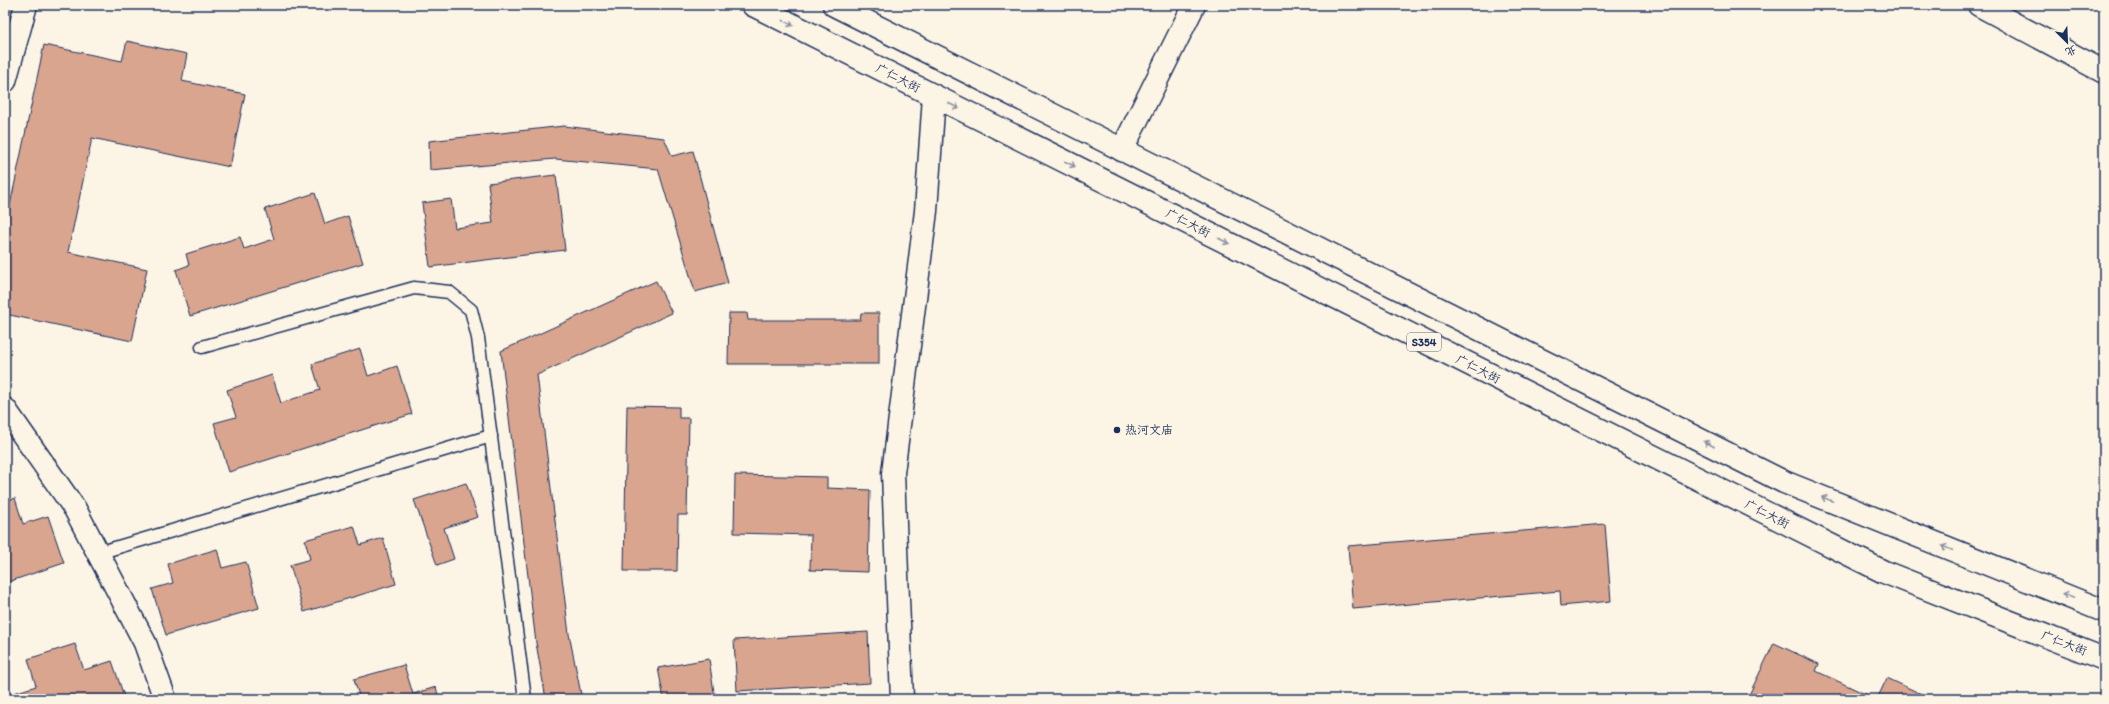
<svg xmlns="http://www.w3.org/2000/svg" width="2109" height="704" font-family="Itim,'LXGW WenKai TC',sans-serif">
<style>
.building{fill:#d9a58e;stroke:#1b2f5e}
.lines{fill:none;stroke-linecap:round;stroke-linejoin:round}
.service-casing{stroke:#1b2f5e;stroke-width:15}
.minor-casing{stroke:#1b2f5e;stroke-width:25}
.primary-casing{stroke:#1b2f5e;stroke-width:25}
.service{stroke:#fcf5e5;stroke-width:12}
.minor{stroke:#fcf5e5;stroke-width:22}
.primary{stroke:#fcf5e5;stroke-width:22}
.oneway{stroke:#8c92a2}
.poi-dot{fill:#1b2f5e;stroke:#fcf5e5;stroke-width:1.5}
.labels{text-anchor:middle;stroke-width:4;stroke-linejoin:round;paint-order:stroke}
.shield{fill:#fcf5e5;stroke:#5e6a86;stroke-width:1}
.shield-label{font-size:11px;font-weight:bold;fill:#1b2f5e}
.street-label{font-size:12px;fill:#1b2f5e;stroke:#fcf5e5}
.poi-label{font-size:12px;fill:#1b2f5e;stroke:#fcf5e5;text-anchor:start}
</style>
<rect width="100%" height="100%" fill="#fcf5e5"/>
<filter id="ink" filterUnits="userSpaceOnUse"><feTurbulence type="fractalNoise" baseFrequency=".025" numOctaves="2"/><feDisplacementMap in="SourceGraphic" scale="8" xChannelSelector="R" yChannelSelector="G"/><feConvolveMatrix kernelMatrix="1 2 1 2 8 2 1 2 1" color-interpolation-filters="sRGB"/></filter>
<g filter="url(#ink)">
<g class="building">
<path d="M127 41 187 54 182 81 245 94 230 167 92 138 68 252 147 269 132 341 5 314V229L44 45 122 61Z"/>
<path d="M564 126 664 138 672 156 693 151 728 283 695 292 658 169 555 159 430 170 429 141Z"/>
<path d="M556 175 565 250 430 267 422 203 451 199 455 228 493 223 488 183Z"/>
<path d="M315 193 325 224 348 216 363 263 190 316 176 270 189 265 186 254 240 237 244 249 274 239 265 209Z"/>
<path d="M656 281 672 313 537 375 569 634 582 699H546L536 643 501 351Z"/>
<path d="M729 313H747L748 320H860L861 313H879V364H728Z"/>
<path d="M360 349 368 376 397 366 412 414 229 472 214 423 236 417 227 390 272 375 281 403 320 390 312 364Z"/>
<path d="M627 406 679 407V418H689L687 515H678L677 571H624Z"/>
<path d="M735 475 827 477V488L870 490 868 572 810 570 811 535 734 533Z"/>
<path d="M466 483 478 517 444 528 454 559 437 565 414 500Z"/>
<path d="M15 498 23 524 48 516 64 563 5 583V502Z"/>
<path d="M1605 524 1611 601 1561 606 1560 591 1353 609 1348 546Z"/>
<path d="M354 526 360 545 383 538 396 584 304 612 290 565 310 559 305 540Z"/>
<path d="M217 549 222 568 246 562 259 608 166 635 152 589 173 583 168 564Z"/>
<path d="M868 632 870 683 737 691 734 640Z"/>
<path d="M1774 643 1819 664 1816 671 1876 699H1747Z"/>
<path d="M75 644 84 670 112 661 125 699H5V696L36 686 28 659Z"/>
<path d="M709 659 715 699H664L658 668Z"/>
<path d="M404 665 413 694 436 687 439 699H360L354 679Z"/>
<path d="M1887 678 1932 699H1877Z"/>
</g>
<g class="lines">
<g class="service-casing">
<g id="service">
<path d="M202 347 414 288 449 292 471 310 478 338 525 699"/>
<path d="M98 553 491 436"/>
</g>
</g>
<g class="minor-casing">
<g id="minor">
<path d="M1979 5 2104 72"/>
<path d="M5 81 26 5"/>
<path d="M1122 150 1194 5"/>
<path d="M5 409 75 509 145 643 165 699"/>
<path d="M902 699 893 473 926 211 934 96"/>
</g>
</g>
<g class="primary-casing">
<g id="primary">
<path d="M753 5 1884 572 2104 659"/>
<path d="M834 5 1784 482 2104 611"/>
</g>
</g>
<use href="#service" class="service"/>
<use href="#minor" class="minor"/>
<use href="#primary" class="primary"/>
</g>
<defs><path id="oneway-shaft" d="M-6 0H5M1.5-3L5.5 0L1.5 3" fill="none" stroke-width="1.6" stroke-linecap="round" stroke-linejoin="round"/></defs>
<g class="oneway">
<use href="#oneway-shaft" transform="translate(788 23) rotate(27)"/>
<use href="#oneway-shaft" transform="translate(954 106) rotate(27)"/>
<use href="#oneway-shaft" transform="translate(1070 164) rotate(27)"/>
<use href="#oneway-shaft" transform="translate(1224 241) rotate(27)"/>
<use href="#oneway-shaft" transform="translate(1709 444) rotate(-153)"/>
<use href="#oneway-shaft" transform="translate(1827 499) rotate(-158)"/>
<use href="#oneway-shaft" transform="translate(1947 548) rotate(-158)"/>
<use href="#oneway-shaft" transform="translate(2068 596) rotate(-158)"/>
</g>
</g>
<circle class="poi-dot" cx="1117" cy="430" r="4"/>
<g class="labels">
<rect class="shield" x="1407" y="333" width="34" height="18" rx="3"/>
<g class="shield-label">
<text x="1424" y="346">S354</text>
</g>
<g class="street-label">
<text transform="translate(898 78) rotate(27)" y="4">广仁大街</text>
<text transform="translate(1188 223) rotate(27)" y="4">广仁大街</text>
<text transform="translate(1478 369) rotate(27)" y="4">广仁大街</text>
<text transform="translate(1767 514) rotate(27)" y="4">广仁大街</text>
<text transform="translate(2064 643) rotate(21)" y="4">广仁大街</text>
</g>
<g class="poi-label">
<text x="1125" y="434">热河文庙</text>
</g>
</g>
<rect width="2109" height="704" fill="none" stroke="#fcf5e5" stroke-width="20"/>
<rect x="10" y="10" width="2089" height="684" fill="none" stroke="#1b2f5e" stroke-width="1.5" filter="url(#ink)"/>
<g transform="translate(2067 42) rotate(156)" stroke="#fcf5e5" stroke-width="3" paint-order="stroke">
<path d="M0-3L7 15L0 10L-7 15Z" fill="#1b2f5e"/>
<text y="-6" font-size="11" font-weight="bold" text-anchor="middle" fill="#1b2f5e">北</text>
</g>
</svg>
